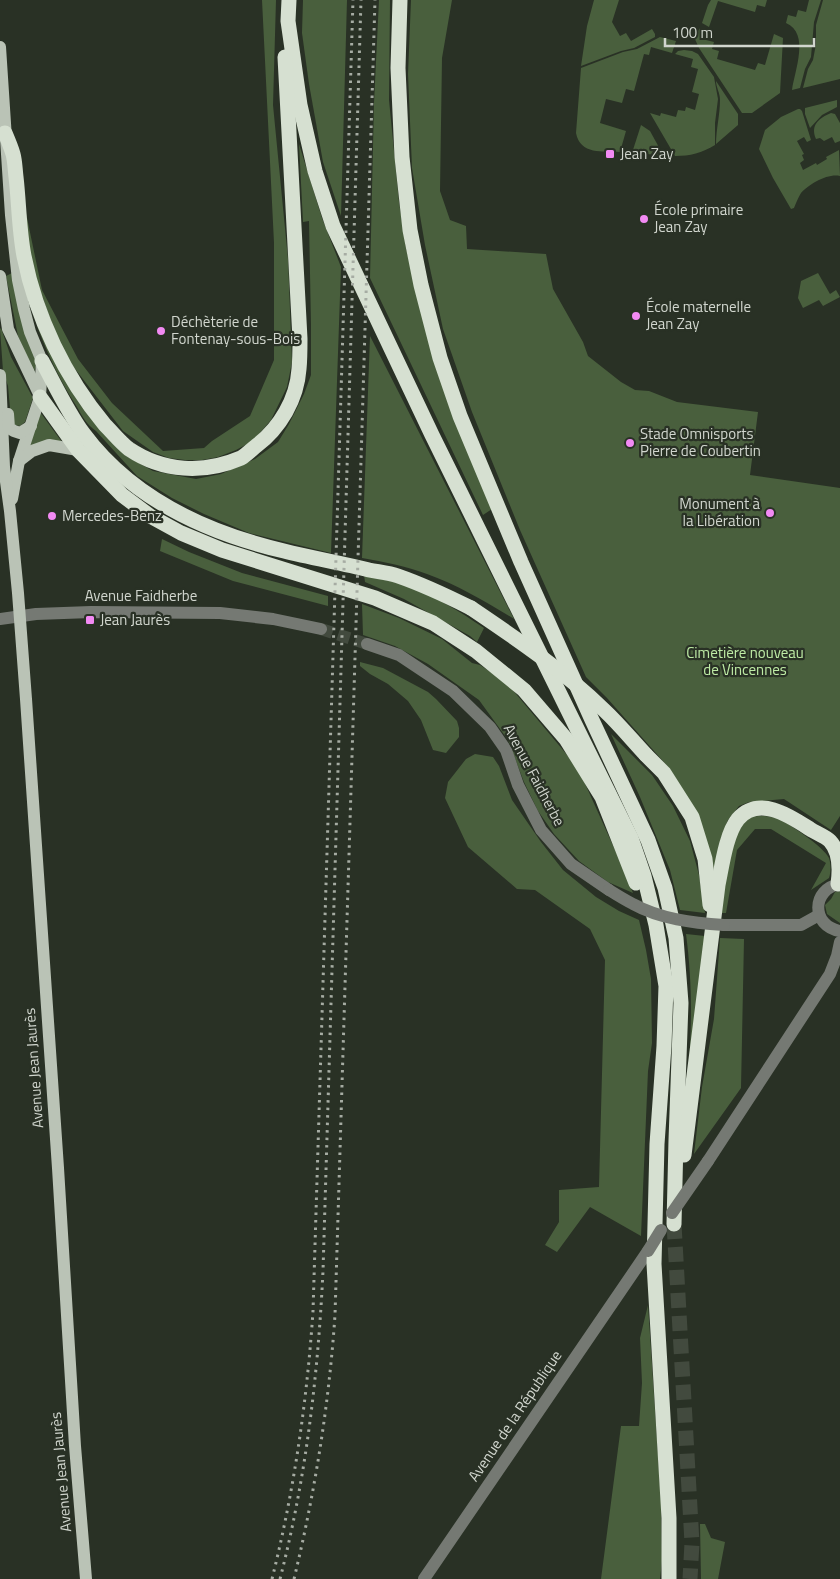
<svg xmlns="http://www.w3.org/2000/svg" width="840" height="1579" font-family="'Titillium Web',sans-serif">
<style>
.green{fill:#495f3d}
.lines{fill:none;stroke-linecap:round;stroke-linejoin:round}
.minor-tunnel{stroke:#424a3e;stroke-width:12;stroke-dasharray:12 6;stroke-linecap:butt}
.highway-tunnel{stroke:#424a3e;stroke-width:15;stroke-dasharray:15 8;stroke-linecap:butt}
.minor{stroke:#757973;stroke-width:12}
.major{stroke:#bac3b6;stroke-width:12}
.highway{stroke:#d6e0d1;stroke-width:15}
.rail{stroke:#a6aca3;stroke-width:3;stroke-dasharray:2.5 5;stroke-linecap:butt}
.minor-bridge{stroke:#757973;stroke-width:12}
.highway-bridge{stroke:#d6e0d1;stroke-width:15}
.poi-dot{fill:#f28af3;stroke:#293125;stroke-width:2}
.labels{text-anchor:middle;stroke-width:4.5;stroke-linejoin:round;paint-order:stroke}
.poi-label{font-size:15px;fill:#d1d6ce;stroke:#293125;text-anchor:start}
.street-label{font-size:15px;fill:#d1d6ce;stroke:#293125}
.park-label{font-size:15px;fill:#beeba5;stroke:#293125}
</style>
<rect width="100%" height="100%" fill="#293125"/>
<g class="green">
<path d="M262 0H276L273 105 288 259 292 362 287 387 271 420 253 441 236 450 218 457 202 460H185L169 458 153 452 123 431 62 352 29 260 26 213 42 290 78 359 112 403 163 451 204 448 212 441 250 416 274 360V243Z"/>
<path d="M303 0H347L341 216 323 162 309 84 302 33Z"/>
<path d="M379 0H390L389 100 399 202 406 248 429 340 492 509 483 515 370 278 374 103Z"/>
<path d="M411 0H452L442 58 440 191 450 220 466 226 467 249 546 254 553 289 583 342 588 356 621 382 635 390 649 391 677 402 758 412 750 475 840 488V816L831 830 784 799 749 802 739 806 728 820 721 838 713 886 684 792 670 769 607 698 586 677 520 530 472 412 443 329 425 245 412 168 408 74Z"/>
<path d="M594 0H619L612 22 620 36 626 33 631 41 652 29 655 34V37L634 48 621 51 581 66 587 26Z"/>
<path d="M711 0H767L765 7 757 5 755 12 718 1 709 27 702 23 708 5Z"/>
<path d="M809 0H821L814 22 811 57 805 69 800 88 792 90C795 70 810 33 786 23L788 15 796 17 798 10 806 12Z"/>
<path d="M823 0H840V79L803 88 808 69 813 60 816 44V25Z"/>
<path d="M700 28 709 30 706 40 714 42 712 49 719 51 717 59 755 70 758 63 765 65 774 34 783 38 780 93 752 113H742L699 48 694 37Z"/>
<path d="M660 37 676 41 672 53 651 47 649 55 644 54 634 91 626 89 622 103 606 99 600 123 626 131 620 152C603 151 580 155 576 133L581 68 623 52 637 49Z"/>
<path d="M684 50 692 51 698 54 714 77 718 99 715 123V145C702 153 690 156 675 156L650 113 660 116 661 113 676 117 678 110 685 111 686 107 695 110 699 94 692 92 698 69 691 67 693 59 675 54 678 51Z"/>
<path d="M716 81 738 114V125L716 144C716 129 720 115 720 100 720 93 716 87 716 81Z"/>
<path d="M837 100V107L822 115 810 128 805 114V108Z"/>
<path d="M798 109H800L802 111 811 140 807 142 804 137 797 141 804 154 802 155 804 160 800 163 803 170 816 163 817 165 827 159 826 157 839 150 840 176C828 173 809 184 801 193 798 198 796 203 794 208L791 209 773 178 759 149 765 130 781 117Z"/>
<path d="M831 113 835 114 840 123V141L835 143 832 137 824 141 820 138 816 139C810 125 819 118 831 113Z"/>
<path d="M641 125 650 131 661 151 660 155 632 153Z"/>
<path d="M299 144 322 218 341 267 331 553 249 533 204 514 172 498 137 476 96 431C87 425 82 416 77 407 60 381 48 355 37 326L128 457 153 471 196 479 221 474 255 459 278 442 289 424 304 394 311 375V325L309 221 303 222Z"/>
<path d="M12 273 35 359 36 367 34 371 32 369 18 336 6 276Z"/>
<path d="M818 273 830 294 836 290 840 297 823 306 819 300 803 308 798 298 801 281Z"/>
<path d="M1 328 11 357 33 398 25 422 20 426 15 425 11 419 8 386 3 371 0 329Z"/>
<path d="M370 336 514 619C486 602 458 585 427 574 406 566 384 562 362 558Z"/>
<path d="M40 412 62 442 29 446Z"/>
<path d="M162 539 189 552 242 573 328 596V606L233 581 160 551Z"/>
<path d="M364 575C377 578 390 581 402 584 432 594 459 611 484 628L477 642 470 636 404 599 365 582Z"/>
<path d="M362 604 399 618 442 639 472 663 480 665 507 683 578 768 620 861 633 893 608 882 579 861 554 834 538 811 524 782 508 740 479 700 428 664 395 646 363 635Z"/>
<path d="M360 662 383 668 428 692 436 699 457 721 459 728V737L446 753 433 750 421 720 408 701 388 684 370 674 360 666Z"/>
<path d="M611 734 652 775 673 806 690 841 699 875 705 913 680 910 670 870 640 797Z"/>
<path d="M475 754 493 757 499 766 512 800 541 842 563 870 596 897 619 911 639 920 646 950 651 979 652 1043 648 1071 641 1236 590 1207 557 1252 545 1245 559 1222V1190L599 1187 605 960 590 929 535 890 517 889 468 847 445 798 448 782 466 759Z"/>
<path d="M765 816C769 817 773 817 777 818 788 823 824 847 829 858 831 864 831 872 829 878L811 890 826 863 771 829H755L737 850 726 913H719C722 894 732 824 749 817 753 816 761 816 765 816Z"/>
<path d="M840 891V923L827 914 825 905 831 899 835 892Z"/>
<path d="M686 934 705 936 689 1065C692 1019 692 980 686 934Z"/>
<path d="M720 938 744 939 741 1088 694 1154 702 1087 714 1019Z"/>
<path d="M648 1305 661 1500 662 1561 660 1579H601L621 1426H639L642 1383 640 1338Z"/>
<path d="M700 1524H705L711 1538 725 1542 718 1579H701Z"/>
</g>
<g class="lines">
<path class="minor-tunnel" d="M321 629 367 644"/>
<path class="highway-tunnel" d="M674 1224 692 1543 690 1579"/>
<g class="minor">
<path d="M0 619 36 614 91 612 220 613 273 619 321 629"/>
<path d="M367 644 399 655 453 691 490 727 506 750 518 785 541 830 571 864 609 890"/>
<path d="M840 884C811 889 811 926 840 931"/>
<path d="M724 925H801L819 915"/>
<path d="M708 1161 830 974 837 956 840 942"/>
<path d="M424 1579 648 1251"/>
</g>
<g class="major">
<path d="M0 47 11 215 18 280 24 309 30 332 42 361 40 397 19 461 12 499"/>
<path d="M0 276 8 329 40 396"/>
<path d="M0 375 4 467 10 511 18 593 26 699 58 1168 75 1446 86 1579"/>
<path d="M8 414 9 428 14 431 20 433 31 426"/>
<path d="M19 461 32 451 49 445 78 450"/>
</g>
<g class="highway">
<path d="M289 0 288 21 300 105 315 171 333 226 432 435 631 838 644 876 656 925 666 986 664 1046 657 1144 654 1264 669 1518V1579"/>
<path d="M400 0 398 68 402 157 410 230 421 285 440 358 460 416 521 562 592 720 648 840 665 888 676 938 681 1003 676 1140 674 1224"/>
<path d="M5 133C8 140 11 147 13 154 15 161 15 169 16 177 19 203 19 230 24 256 36 317 65 377 105 425 113 433 120 442 129 449 163 472 204 474 241 458 246 455 251 450 256 446 280 428 297 399 299 369 300 359 300 349 300 339L285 57"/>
<path d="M42 361C55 385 67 411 83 433 131 498 207 533 284 551 312 558 341 563 369 570 379 572 389 573 398 576 424 585 447 596 471 608"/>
<path d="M40 397 78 450 122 495 150 516 181 533 222 550 375 598 433 623 476 651 524 690 566 739 602 797 636 883"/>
<path d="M646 755 664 773 692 817 705 859 710 905"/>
<path d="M684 1155 718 885C722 866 726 834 738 819 759 795 790 816 810 829 816 833 825 836 830 841 840 852 840 870 838 884"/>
</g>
<g class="rail">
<path d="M272 1579C294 1491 307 1401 313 1311L353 0"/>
<path d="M280 1579C306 1478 318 1375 323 1271L361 0"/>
<path d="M294 1579C315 1492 329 1404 335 1315L375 0"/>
</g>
<g class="minor-bridge">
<path d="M609 890C617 895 625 900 633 904 660 919 693 923 724 925"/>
<path d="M672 1213 708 1161"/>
<path d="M648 1251 661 1230"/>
</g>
<path class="highway-bridge" d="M471 608C517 639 564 671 604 710 619 724 632 740 646 755"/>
</g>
<g class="poi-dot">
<rect x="605" y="149" width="10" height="10" rx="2.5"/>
<circle cx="644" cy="219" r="5"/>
<circle cx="636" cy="316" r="5"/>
<circle cx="161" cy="331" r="5"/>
<circle cx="630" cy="443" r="5"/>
<circle cx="770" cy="513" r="5"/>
<circle cx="52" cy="516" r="5"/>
<rect x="85" y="615" width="10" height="10" rx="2.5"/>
</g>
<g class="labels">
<g class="poi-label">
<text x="620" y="159">Jean Zay</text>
<text x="654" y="215">École primaire<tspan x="654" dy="17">Jean Zay</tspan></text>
<text x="646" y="312">École maternelle<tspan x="646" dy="17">Jean Zay</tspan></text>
<text x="171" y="327">Déchèterie de<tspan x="171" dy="17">Fontenay-sous-Bois</tspan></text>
<text x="640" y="439">Stade Omnisports<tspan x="640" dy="17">Pierre de Coubertin</tspan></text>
<text x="760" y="509" text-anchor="end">Monument à<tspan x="760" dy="17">la Libération</tspan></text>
<text x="62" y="521">Mercedes-Benz</text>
<text x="100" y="625">Jean Jaurès</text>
</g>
<g class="street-label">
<text x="141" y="601">Avenue Faidherbe</text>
<text transform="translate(534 775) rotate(62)" y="5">Avenue Faidherbe</text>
<text transform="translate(34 1068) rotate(-94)" y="5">Avenue Jean Jaurès</text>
<text transform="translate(515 1416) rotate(-56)" y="5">Avenue de la République</text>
<text transform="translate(61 1472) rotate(-95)" y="5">Avenue Jean Jaurès</text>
</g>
<g class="park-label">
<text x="745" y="658">Cimetière nouveau<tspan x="745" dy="17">de Vincennes</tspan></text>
</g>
</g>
<path d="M665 38v8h149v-8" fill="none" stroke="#d1d6ce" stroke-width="2.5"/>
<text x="672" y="38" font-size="15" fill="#d1d6ce" stroke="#293125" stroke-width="4" paint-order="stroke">100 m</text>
</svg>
